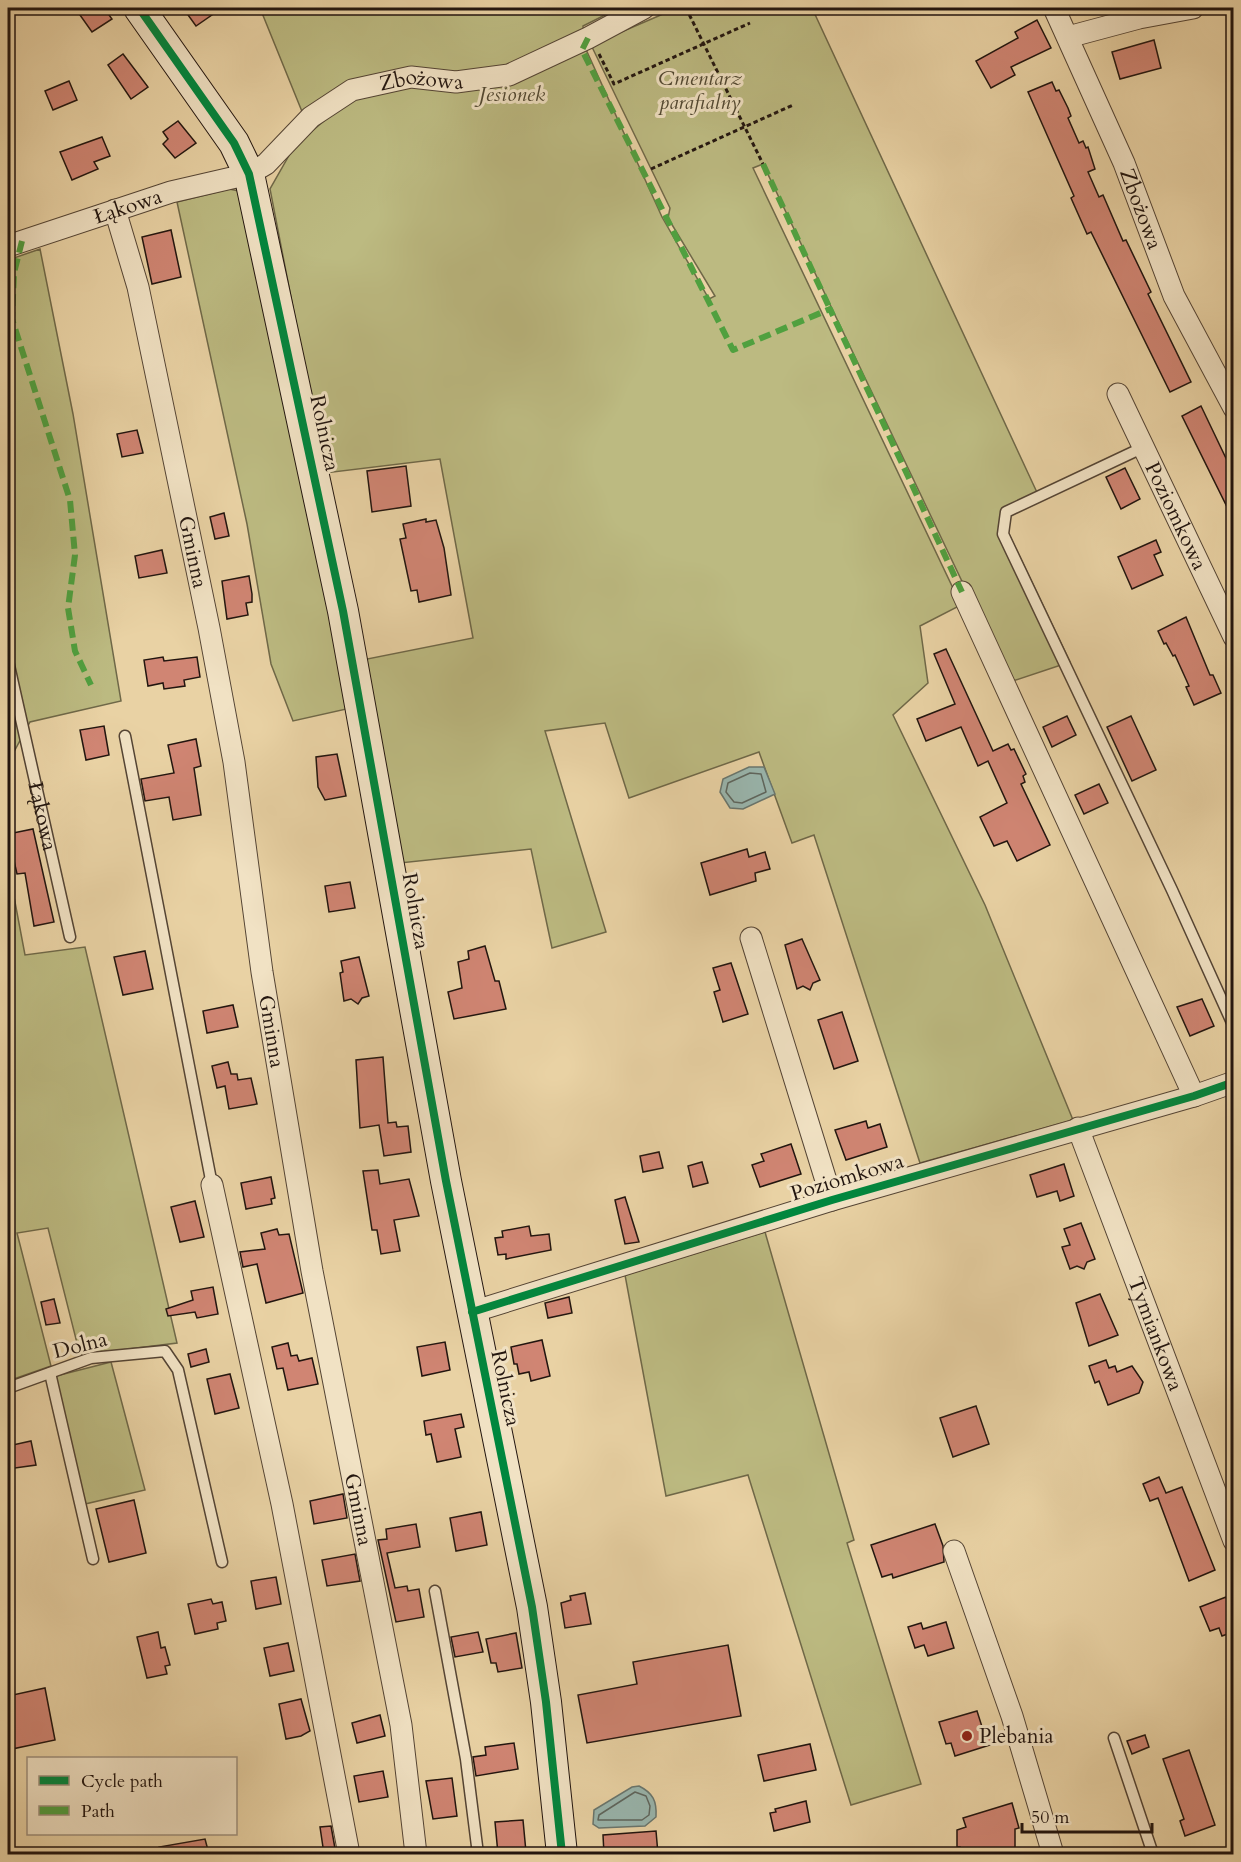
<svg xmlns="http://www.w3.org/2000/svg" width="1241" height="1862" font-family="Cardo,serif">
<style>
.green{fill:#bcba81;stroke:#6f6848;stroke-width:1.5}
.water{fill:#99b6ae;stroke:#69766e;stroke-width:1.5}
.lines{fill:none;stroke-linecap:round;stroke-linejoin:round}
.shore{stroke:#5e665e;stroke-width:1.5}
.building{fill:#d08573;stroke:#22150f;stroke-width:1.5}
.lane-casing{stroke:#544434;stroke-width:13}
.street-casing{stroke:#544434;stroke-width:23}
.secondary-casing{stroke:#22150f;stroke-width:32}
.path{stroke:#22150f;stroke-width:3;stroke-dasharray:4.5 3;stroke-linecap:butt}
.lane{stroke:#f1e2c4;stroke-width:10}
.street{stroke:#f1e2c4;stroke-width:21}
.secondary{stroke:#f1e2c4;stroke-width:30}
.quiet{stroke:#50a03f;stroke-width:6;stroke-dasharray:12 6;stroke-linecap:butt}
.cycleway-casing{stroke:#f1e2c4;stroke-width:11}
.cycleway{stroke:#00873e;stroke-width:8}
.poi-dot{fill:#8f2418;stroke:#f1e2c4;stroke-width:2}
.labels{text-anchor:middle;stroke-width:6;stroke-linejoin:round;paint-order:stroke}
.park-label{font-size:21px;font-style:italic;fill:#504731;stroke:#f1e2c4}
.street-label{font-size:21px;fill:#22150f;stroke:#f1e2c4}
.poi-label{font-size:21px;fill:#22150f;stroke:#f1e2c4;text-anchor:start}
</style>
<rect width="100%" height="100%" fill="#e9d2a4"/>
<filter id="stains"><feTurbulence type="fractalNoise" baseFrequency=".00333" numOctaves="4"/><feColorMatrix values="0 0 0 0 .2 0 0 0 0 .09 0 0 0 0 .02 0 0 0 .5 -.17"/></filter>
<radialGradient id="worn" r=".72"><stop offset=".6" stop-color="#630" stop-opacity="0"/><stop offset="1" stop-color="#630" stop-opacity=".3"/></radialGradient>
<g class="green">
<path d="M260 8H619L583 26 584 45 662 217 709 299 715 296 668 218 670 208 591 45 677 8H812L1041 501 1009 513 1005 526 1070 662 1010 682 763 164 753 168 961 605 920 626 928 683 893 715 985 905 1073 1120 920 1163 814 835 792 843 759 752 629 798 605 723 545 731 606 932 552 948 531 849 400 863 362 660 473 638 440 459 325 473 270 189 295 145 335 112 303 114Z"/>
<path d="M229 189 244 192 351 708 293 721 271 664 247 524 177 202Z"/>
<path d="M40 249 73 414 121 701 30 722 8 763V260Z"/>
<path d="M8 865 25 955 85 947 177 1343 80 1355 48 1228 17 1233 51 1366 8 1381Z"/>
<path d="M765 1232 854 1540 847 1543 921 1784 851 1805 748 1475 666 1496 625 1275Z"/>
<path d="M111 1362 145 1490 85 1504 56 1376Z"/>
</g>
<g class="water">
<path d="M749 767H764L775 794 743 809 730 808 720 792 723 779Z"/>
<path d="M639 1786C653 1793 657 1801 656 1817L645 1826 599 1828 593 1824 594 1810 632 1787Z"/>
</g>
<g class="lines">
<g class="shore">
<path d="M750 773 761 774 766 792 742 803 734 802 726 792 728 783Z"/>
<path d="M635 1792 646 1796 650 1806 649 1815 642 1820H598L599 1815Z"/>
</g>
</g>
<g class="building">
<path d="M75 8H104L112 19 92 32Z"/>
<path d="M183 8H222L196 26Z"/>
<path d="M1037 20 1051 48 1011 67 1015 75 991 88 976 61 1018 38 1015 32Z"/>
<path d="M1154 40 1161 68 1120 79 1112 52Z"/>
<path d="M123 54 148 87 131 99 108 65Z"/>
<path d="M69 81 77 100 53 110 45 91Z"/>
<path d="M1052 82 1056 91 1059 90 1068 108 1071 116 1068 118 1079 143 1083 141 1086 148 1088 147 1095 169 1088 172 1099 197 1103 195 1123 241 1126 240 1151 292 1148 294 1191 382 1170 392 1091 232 1087 234 1071 198 1074 196 1028 92Z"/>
<path d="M178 121 196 143 175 158 163 144 168 139 163 132Z"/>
<path d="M102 137 110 156 94 162 98 169 72 180 60 152Z"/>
<path d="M171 230 181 277 152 284 142 237Z"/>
<path d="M1201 406 1233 473V519L1182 416Z"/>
<path d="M137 430 143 453 122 457 117 434Z"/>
<path d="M406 466 411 506 372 512 367 471Z"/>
<path d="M1125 468 1140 499 1121 509 1106 477Z"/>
<path d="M224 513 229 536 215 539 210 517Z"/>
<path d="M426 519V522L436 520 444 548 451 595 419 602 417 590 411 591 400 539 406 538 403 524Z"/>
<path d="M1156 540 1161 552 1154 555 1163 575 1132 589 1118 557Z"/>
<path d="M162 550 167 573 139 578 135 556Z"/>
<path d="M249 576 252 594V602L246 603 248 615 227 619 222 581Z"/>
<path d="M1186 617 1210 675H1213L1221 693 1194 705 1186 687 1189 686 1175 655 1173 656 1166 643 1164 644 1158 631Z"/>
<path d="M946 649 993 751 1008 744 1011 750 1014 749 1026 774 1023 776 1025 782 1021 784 1050 845 1017 861 1007 841 994 846 980 817 1007 803 988 761 978 766 961 727 926 741 917 719 955 704 934 654Z"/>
<path d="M163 657 164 661 197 657 200 677 184 680 185 686 164 689 163 683 148 686 144 660Z"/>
<path d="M1067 716 1076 735 1052 747 1043 727Z"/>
<path d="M1131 716 1156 770 1132 781 1107 727Z"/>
<path d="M104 726 109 755 86 760 80 730Z"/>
<path d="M196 739 201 766 194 768 201 815 173 820 169 797 145 801 141 779 174 773 168 745Z"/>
<path d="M337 754 346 796 325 800 318 787 316 757Z"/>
<path d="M1099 784 1108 803 1084 814 1075 795Z"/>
<path d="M33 829 54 922 34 926 25 873 17 874 8 834Z"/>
<path d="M747 849 749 857 765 852 770 869 755 873 756 881 710 895 701 863Z"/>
<path d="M350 882 355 908 329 912 325 886Z"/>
<path d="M802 939 820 980 813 983 810 990 803 986 797 989 785 945Z"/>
<path d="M485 946 495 981H499L506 1009 454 1019 448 992 462 988 458 962 469 959 468 951Z"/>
<path d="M145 951 153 989 123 995 114 957Z"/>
<path d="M359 957 369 996 362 998 358 1004 351 999 344 1001 340 973 343 972 341 961Z"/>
<path d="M731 963 748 1014 723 1022 714 992 720 990 713 968Z"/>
<path d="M1202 999 1214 1026 1190 1036 1177 1007Z"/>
<path d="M233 1005 238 1027 207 1033 203 1011Z"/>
<path d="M842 1012 858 1061 834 1069 818 1020Z"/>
<path d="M383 1057 388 1123 396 1122 397 1127 408 1126 411 1152 384 1156 379 1125 360 1128 356 1060Z"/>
<path d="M228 1062 231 1074H237L238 1080 251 1078 257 1104 229 1109 225 1086 217 1088 212 1066Z"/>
<path d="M866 1121 868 1128 880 1124 887 1147 846 1160 835 1130Z"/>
<path d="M791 1144 801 1174 760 1187 752 1165 764 1161 761 1154Z"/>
<path d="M659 1152 663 1168 643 1172 640 1156Z"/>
<path d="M702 1162 708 1183 693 1187 688 1166Z"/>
<path d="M1064 1164 1074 1196 1060 1201 1057 1191 1037 1197 1030 1175Z"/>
<path d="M378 1170 380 1184 409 1179 419 1216 394 1220 400 1251 381 1254 377 1230H372L363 1171Z"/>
<path d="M271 1177 275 1198 271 1199 272 1204 246 1209 241 1183Z"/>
<path d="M625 1197 639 1242 625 1244 615 1200Z"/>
<path d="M195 1201 204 1237 180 1242 171 1207Z"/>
<path d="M1081 1223 1095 1259 1087 1262 1084 1269 1077 1266 1070 1269 1062 1247 1070 1245 1064 1229Z"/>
<path d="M529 1226 531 1236 549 1234 551 1250 506 1259V1254L498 1255 495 1238 503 1237 502 1231Z"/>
<path d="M277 1229 279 1235 289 1234 303 1293 266 1303 257 1264 243 1267 240 1252 265 1249 261 1233Z"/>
<path d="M213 1287 218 1314 197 1318 195 1312 168 1316 166 1309 193 1300 191 1291Z"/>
<path d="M1100 1294 1118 1335 1089 1346 1076 1303Z"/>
<path d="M569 1297 572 1313 548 1318 545 1303Z"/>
<path d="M54 1299 60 1323 46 1325 41 1302Z"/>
<path d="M542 1340 550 1376 531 1381 529 1372 519 1374 517 1364H514L511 1347Z"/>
<path d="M445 1342 450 1370 422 1376 417 1347Z"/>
<path d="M288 1343 291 1356 297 1355 299 1361 312 1358 318 1384 288 1390 283 1368 277 1369 272 1347Z"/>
<path d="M206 1349 209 1362 191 1367 188 1354Z"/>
<path d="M1106 1360 1109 1368 1115 1366 1117 1372 1132 1366 1143 1382 1139 1393 1108 1405 1099 1381 1095 1383 1089 1366Z"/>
<path d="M230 1374 239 1408 215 1414 207 1379Z"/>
<path d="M976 1406 989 1444 953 1457 940 1418Z"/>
<path d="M461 1414 464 1427 455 1429 461 1457 437 1462 431 1434 426 1435 424 1421Z"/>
<path d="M31 1441 36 1465 8 1469V1446Z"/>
<path d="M1159 1477 1166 1493 1182 1487 1215 1570 1189 1581 1158 1498 1150 1501 1143 1484Z"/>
<path d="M343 1494 347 1518 314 1524 310 1501Z"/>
<path d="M134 1500 146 1553 109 1562 96 1509Z"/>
<path d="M481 1512 487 1545 456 1551 450 1518Z"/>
<path d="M416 1524 420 1547 387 1553 395 1588 407 1586 408 1591 419 1589 424 1617 396 1622 378 1540 387 1539 386 1529Z"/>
<path d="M935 1524 943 1546 944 1562 893 1578 892 1574 882 1577 871 1545Z"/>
<path d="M355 1554 360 1581 327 1586 322 1560Z"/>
<path d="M276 1577 281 1604 256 1609 251 1581Z"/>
<path d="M585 1593 591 1624 565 1628 561 1603 571 1600 570 1596Z"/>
<path d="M1226 1597 1233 1617V1632L1222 1636 1219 1628 1210 1631 1200 1607Z"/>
<path d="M211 1599 213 1604 222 1602 226 1621 217 1623 218 1629 195 1634 188 1604Z"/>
<path d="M946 1622 954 1648 928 1656 924 1645 915 1648 908 1627 921 1623 923 1629Z"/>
<path d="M158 1632 161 1648 165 1647 170 1665 165 1666 167 1674 147 1678 137 1637Z"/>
<path d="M478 1632 483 1652 455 1657 451 1637Z"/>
<path d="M516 1633 522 1668 498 1672 496 1663H491L486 1639Z"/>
<path d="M288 1643 294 1671 270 1676 264 1648Z"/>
<path d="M728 1645 741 1716 587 1743 578 1695 637 1684 633 1662Z"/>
<path d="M45 1688 55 1740 12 1749 8 1728V1696Z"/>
<path d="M301 1699 310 1731 301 1736 286 1739 279 1704Z"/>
<path d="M977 1711 983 1730 988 1729 993 1744 955 1756 951 1743 946 1744 939 1722Z"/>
<path d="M380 1715 385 1736 357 1743 352 1723Z"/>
<path d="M1145 1735 1149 1747 1132 1754 1127 1741Z"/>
<path d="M514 1743 518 1769 476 1776 473 1757 486 1755 485 1747Z"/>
<path d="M810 1744 816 1770 764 1781 758 1755Z"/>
<path d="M1189 1750 1215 1825 1185 1836 1180 1821 1184 1819 1163 1759Z"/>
<path d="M383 1771 388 1797 359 1802 354 1776Z"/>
<path d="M452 1778 457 1816 433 1819 426 1781Z"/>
<path d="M806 1801 810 1822 774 1831 770 1813 776 1812 775 1809Z"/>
<path d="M1012 1803 1019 1828 1015 1829V1848H1006V1852H991V1854H960V1847H957V1830L966 1827 963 1818Z"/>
<path d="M523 1820 526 1852 498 1854 495 1822Z"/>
<path d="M331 1826 336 1854H324L320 1827Z"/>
<path d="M656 1831 658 1854H604L603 1835Z"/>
<path d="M205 1839 209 1854H160L159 1847Z"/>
</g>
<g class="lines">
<g class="lane-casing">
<g id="lane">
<path d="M1144 447 1006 512 1003 534 1172 890 1234 1027"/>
<path id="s1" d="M8 661 70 937"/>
<path d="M125 736 212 1185"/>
<path d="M50 1373 93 1559"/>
<path d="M8 1388 91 1358 165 1351 178 1370 222 1562"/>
<path d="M435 1591 466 1759 478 1854"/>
<path d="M1114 1738 1153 1854"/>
</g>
</g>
<g class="street-casing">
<g id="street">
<path id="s2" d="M1054 8 1124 163 1174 296 1234 408"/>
<path d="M1068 37 1139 18 1193 8"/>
<path id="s3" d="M115 210 138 287 209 628 234 762 262 972 312 1271 401 1725 416 1854"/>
<path id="s4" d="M8 246 171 192 249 174 266 164 311 117 352 90 411 77 456 82 509 75 588 38 644 8"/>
<path id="s5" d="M1118 394 1234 637"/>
<path d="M962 592 1194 1096"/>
<path d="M751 938 832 1200"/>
<path id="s6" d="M1078 1128 1234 1541"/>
<path d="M212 1185 282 1504 349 1854"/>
<path d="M472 1312 832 1200 1194 1096 1234 1082"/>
<path d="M954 1551 1012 1716 1053 1854"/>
</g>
</g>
<g class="secondary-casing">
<path id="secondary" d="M139 8 234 143 249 174 343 611 446 1181 532 1607 546 1702 562 1854"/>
</g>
<g class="path">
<path d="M686 8 763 164"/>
<path d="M599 54 614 84 750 23"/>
<path d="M651 169 793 105"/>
</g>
<use href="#lane" class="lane"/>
<use href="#street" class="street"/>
<use href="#secondary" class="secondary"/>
<g class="quiet">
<path d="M588 38 582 50 733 350 830 309 962 592"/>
<path d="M763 164 830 309"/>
<path d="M22 241 14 273 12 319 70 500 75 555 68 608 75 651 91 685"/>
</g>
<g class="cycleway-casing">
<g id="cycleway">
<path d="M139 8 234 143 249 174 343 611 446 1181 532 1607 546 1702 562 1854"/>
<path d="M472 1312 832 1200 1194 1096 1234 1082"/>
</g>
</g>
<use href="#cycleway" class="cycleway"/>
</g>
<circle class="poi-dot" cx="967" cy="1736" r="6"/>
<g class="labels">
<g class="park-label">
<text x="700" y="85">Cmentarz<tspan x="700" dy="24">parafialny</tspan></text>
<text x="512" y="101">Jesionek</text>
</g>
<g class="street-label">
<text dy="7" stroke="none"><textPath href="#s4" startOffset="456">Zbożowa</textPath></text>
<text dy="7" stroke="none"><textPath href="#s4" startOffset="126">Łąkowa</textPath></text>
<text dy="7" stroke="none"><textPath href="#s2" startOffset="219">Zbożowa</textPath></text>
<text transform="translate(325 433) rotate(78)" y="7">Rolnicza</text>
<text dy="7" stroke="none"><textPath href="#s5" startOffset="135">Poziomkowa</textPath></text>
<text dy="7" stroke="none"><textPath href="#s3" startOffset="351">Gminna</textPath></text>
<text dy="7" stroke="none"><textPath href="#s1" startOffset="159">Łąkowa</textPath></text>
<text transform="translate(416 911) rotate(80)" y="7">Rolnicza</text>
<text dy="7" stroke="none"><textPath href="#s3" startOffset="837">Gminna</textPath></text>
<text transform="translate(847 1177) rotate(-17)" y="7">Poziomkowa</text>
<text dy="7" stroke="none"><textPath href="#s6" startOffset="220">Tymiankowa</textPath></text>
<text transform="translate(80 1345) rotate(-14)" y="7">Dolna</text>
<text transform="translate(506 1388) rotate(78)" y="7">Rolnicza</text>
<text dy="7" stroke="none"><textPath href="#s3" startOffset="1323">Gminna</textPath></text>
</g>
<g class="poi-label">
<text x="979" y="1743">Plebania</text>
</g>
</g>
<rect width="1241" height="1862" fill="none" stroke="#e9d2a4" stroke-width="30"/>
<rect x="9" y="9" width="1223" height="1844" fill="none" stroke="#22150f" stroke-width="3"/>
<rect x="15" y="15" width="1211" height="1832" fill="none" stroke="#22150f" stroke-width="1.5"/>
<rect x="27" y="1757" width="210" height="78" fill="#f1e2c4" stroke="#9e907c" stroke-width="1.5"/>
<rect x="39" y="1776" width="30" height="9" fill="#00873e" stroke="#9e907c" stroke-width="1.5"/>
<text x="81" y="1787" font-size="18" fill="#22150f">Cycle path</text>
<rect x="39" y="1806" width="30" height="9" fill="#50a03f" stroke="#9e907c" stroke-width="1.5"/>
<text x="81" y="1817" font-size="18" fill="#22150f">Path</text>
<path d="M1022 1823v9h130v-9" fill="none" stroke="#22150f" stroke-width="3"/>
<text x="1031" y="1823" font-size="18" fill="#22150f" stroke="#f1e2c4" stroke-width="4.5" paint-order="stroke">50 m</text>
<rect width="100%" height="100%" filter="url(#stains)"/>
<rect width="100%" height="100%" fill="url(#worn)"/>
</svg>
